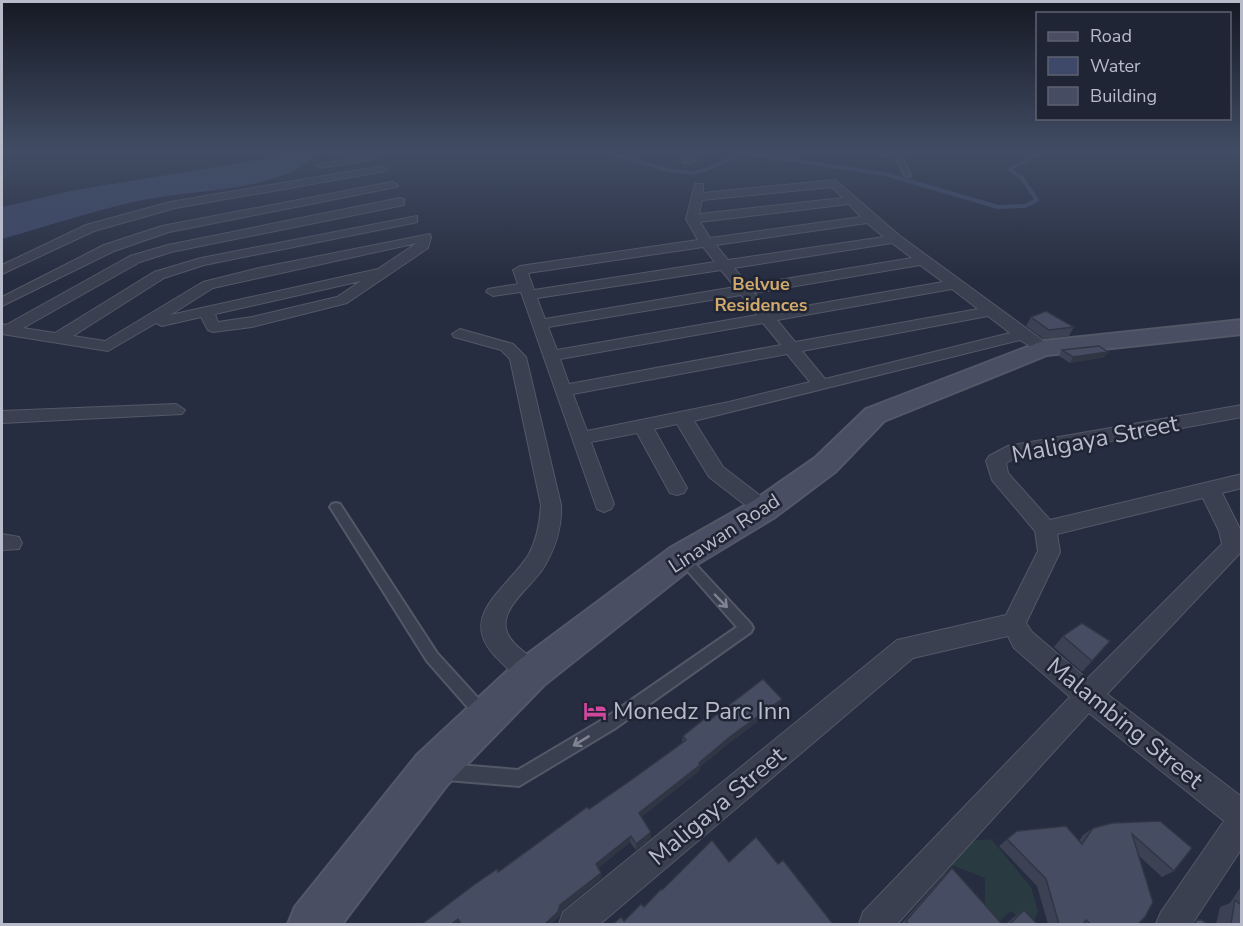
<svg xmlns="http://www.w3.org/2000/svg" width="1243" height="926" font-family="'Nunito Sans',sans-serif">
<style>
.green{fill:#293a41}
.water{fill:#3e4868}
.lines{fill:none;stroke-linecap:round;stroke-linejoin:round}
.stream{stroke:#3e4868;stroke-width:4}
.lane-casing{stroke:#535867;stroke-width:4}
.street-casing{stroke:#535867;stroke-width:2}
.secondary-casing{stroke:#535867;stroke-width:4}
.lane{fill:#3b4050;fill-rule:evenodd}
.street{fill:#3b4050;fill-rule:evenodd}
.secondary{fill:#494e63;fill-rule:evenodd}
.wall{fill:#3c4254}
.shaded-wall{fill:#313645}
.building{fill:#464d62;stroke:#313645;stroke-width:1.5}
.oneway{stroke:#808493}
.labels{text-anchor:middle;stroke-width:5;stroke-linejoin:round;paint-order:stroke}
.far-neighbourhood-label{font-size:18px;font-weight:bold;fill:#d1a96c;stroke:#202535}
.street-label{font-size:20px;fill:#b8bcca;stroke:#202535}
.near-street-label{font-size:24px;fill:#b8bcca;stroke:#202535}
.near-poi-label{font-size:24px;fill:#b8bcca;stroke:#202535;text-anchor:start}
</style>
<rect width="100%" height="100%" fill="#272d40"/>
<path class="green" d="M1000 839 992 840 1031 887 1038 911 1033 924H1028L1011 911 996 924 985 904V878L941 861 958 841Z"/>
<path class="water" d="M284 150H324C280 193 201 188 143 200 95 210 48 226 2 239V207L75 190 263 159Z"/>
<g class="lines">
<g class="stream">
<path d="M597 150 668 170 692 173 705 170 743 153 885 174 998 207 1025 206 1037 200 1022 178 1009 169 1047 150"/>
<path d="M312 153 363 154 393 150"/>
</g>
<g class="lane-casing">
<g id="lane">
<path d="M898 153 901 155 910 176 905 175 895 155Z"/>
<path d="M336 503 340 504 437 653 487 708 489 713 487 718 482 720 477 718 427 661 332 510 330 507 332 504Z"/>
<path d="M682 552 686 554 751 624 753 628 751 632 614 729 519 786 447 780 442 777 439 772 442 767 447 764 518 770 604 719 737 627 678 560 676 557 678 554Z"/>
</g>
</g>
<g class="street-casing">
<g id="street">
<path d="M697 150H709L691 163H683V159Z"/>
<path d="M854 150H923L898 158Z"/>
<path d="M376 153 381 156 380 158 321 168 316 165Z"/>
<path d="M382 166 387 169 386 171 175 208 94 231 2 274V265L86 225 170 202Z"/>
<path d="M835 180 900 236 1049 345 1051 348 1049 351H1037L1020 340 694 421 723 467 771 504 774 509 771 514 764 517 757 514 709 477 677 424 654 429 687 488 684 493 677 495 670 493 637 433 591 442 614 504 611 509 604 512 597 509 521 292 493 296 486 292 488 289 518 284 513 270 520 266 698 240 686 219 695 184H703V193ZM832 187 843 198 699 214 702 200ZM849 204 861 217 710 238 700 222ZM867 223 884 237 728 260 716 245ZM892 243 912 258 748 285 734 268ZM703 247 715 262 534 290 528 273ZM920 265 943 282 771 312 754 293ZM721 270 735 287 545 319 537 298ZM952 289 978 309 795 342 777 320ZM741 295 757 315 557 350 548 327ZM988 316 1010 333 825 379 802 351ZM763 323 781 345 569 384 560 359ZM787 354 810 382 729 402 587 431 573 394Z"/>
<path d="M392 182 398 185 396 187 169 232 114 251 2 306V297L104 245 162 226Z"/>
<path d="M400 198 404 199V205L171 252 140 262 23 328 55 333 154 272 201 258 417 216V222L413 223 204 265 164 278 73 336 105 341 203 282 259 268 430 234 431 237 428 248 347 303 252 327 213 332 208 330 201 317 162 326 156 323 108 351 2 334V324L6 325 130 256 168 245ZM417 243 378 269 170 315 213 288ZM361 281 337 297 252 317 218 322 215 314Z"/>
<path d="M460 329 513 344 526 357 561 505C562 528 556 547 544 567 534 585 498 608 507 632 513 649 536 656 544 673L540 681 531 685C518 680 508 669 498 659 454 616 508 589 529 554 537 539 540 522 541 505L510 359 501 350 454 337 452 334Z"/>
<path d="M176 404 185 410 182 414 2 423V411Z"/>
<path d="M1242 405V417L1013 459 1006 463 1008 473 1050 520 1242 474V488L1222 493 1241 531V552L1107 694 1242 797V848L1192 924H1156L1161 912 1224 821 1089 713 897 924H859L863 912 1070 697 1014 648 1008 636 913 658 600 924H559L563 912 897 640 1006 615 1038 551 1035 531 992 480 986 461 989 456 1008 446ZM1203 498 1219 531 1222 544 1087 679 1032 632 1026 623 1060 552 1057 534Z"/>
<path d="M2 534 19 537 22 543 19 549 2 550Z"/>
</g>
</g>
<g class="secondary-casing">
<path id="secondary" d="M1242 320V334L1047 355 884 421 835 472 775 517 694 566 544 685 447 785 342 924H288L295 907 417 755 518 661 670 548 753 501 815 458 866 409 1043 341Z"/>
</g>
<use href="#lane" class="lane"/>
<use href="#street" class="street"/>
<use href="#secondary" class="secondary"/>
</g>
<g class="wall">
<path d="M1031 317 1074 327 1069 336 1044 339 1026 326Z"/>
<path d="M1062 350 1105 357 1070 363 1059 356Z"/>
<path d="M1063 636 1110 641 1082 672 1054 647Z"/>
<path d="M782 699 779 706 729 743 700 767 699 771 641 817 651 838 636 850 630 842 598 868 601 878 562 910 559 917 498 872 631 780 682 743 683 736 711 719Z"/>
<path d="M1160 821 1174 871 1162 877 1139 856 1138 924H1048L1037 886 999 846 1017 831 1079 841 1083 835 1093 828Z"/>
<path d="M952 868 1002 924H901L944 875Z"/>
<path d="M1242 885V924H1216L1220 907 1230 903Z"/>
<path d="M1024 910 1037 924H1006L1014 917Z"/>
<path d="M1197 920 1207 924H1186Z"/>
</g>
<g class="shaded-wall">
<path d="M1108 352 1105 357 1070 363 1073 357Z"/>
<path d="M782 699 779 706 729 743 700 767 699 771 638 819 639 813 699 763 731 736Z"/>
<path d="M651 832V838L636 850V844Z"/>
<path d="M631 836 630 842 596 870V864Z"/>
<path d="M601 873V878L562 910 559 917 551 924H545L560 905Z"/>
<path d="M458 919 461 924H451Z"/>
</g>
<g class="building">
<path d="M1046 311 1074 327 1049 330 1031 317Z"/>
<path d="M1099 346 1108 352 1073 357 1062 350Z"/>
<path d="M1082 623 1110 641 1092 661 1063 636Z"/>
<path d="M763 679 782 699 731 736 699 763 700 765 639 813 651 832 636 844 631 836 596 864 601 873 560 905 558 912 545 924H461L458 919 451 924H422L475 884 497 869 498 872 587 807 589 809 631 780 686 740 683 736 708 716 711 719Z"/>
<path d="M1160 821 1192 848 1174 871 1132 834 1153 902 1145 917 1138 924H1091L1086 920 1083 924H1059L1046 879 1007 839 1017 831 1066 826 1082 844 1093 828 1112 823Z"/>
<path d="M756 837 778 864 783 860 833 924H613L621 917 624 921 641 904 644 907 661 889 662 890 712 840 729 862Z"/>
<path d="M952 868 1002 924H909L906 921Z"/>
<path d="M1235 900 1240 904 1242 902V924H1231Z"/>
<path d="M1024 910 1037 924H1010Z"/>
<path d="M1197 920H1202L1207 924H1194Z"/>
</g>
<defs><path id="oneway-shaft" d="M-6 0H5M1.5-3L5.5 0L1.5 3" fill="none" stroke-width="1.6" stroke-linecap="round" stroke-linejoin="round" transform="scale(1.5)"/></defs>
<g class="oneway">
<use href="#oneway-shaft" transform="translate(721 601) rotate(46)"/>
<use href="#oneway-shaft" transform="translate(581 741) rotate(149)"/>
</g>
<linearGradient id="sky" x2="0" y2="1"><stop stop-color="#151923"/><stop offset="0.54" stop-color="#414c64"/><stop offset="1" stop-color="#414c64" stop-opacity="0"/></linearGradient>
<rect width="1243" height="280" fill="url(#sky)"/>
<defs>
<g id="hotel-bare" transform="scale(1.8)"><path d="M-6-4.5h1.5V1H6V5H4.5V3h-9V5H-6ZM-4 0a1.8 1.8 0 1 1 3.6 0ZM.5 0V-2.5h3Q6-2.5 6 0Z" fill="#d1479c" stroke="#202535" stroke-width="2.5" paint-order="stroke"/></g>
</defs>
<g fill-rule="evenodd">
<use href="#hotel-bare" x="595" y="711"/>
</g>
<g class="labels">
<g class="far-neighbourhood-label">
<text x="761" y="290">Belvue<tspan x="761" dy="21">Residences</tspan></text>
</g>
<g class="street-label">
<text transform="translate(724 533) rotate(-33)" y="7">Linawan Road</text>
</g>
<g class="near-street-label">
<text transform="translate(1095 439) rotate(-11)" y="8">Maligaya Street</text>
<text transform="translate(1125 723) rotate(39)" y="8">Malambing Street</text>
<text transform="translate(717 806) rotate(-40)" y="8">Maligaya Street</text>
</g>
<g class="near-poi-label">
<text x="613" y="719">Monedz Parc Inn</text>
</g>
</g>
<rect width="1243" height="926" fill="none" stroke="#b8bcca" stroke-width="6"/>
<rect x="1036" y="12" width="195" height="108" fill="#202535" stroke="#5d6171" stroke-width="1.5"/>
<rect x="1048" y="32" width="30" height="9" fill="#494e63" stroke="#5d6171" stroke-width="1.5"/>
<text x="1090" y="42" font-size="18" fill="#b8bcca">Road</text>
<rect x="1048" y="57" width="30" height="18" fill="#3e4868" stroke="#5d6171" stroke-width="1.5"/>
<text x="1090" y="72" font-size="18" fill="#b8bcca">Water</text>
<rect x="1048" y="87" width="30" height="18" fill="#464d62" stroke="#5d6171" stroke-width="1.5"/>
<text x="1090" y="102" font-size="18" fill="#b8bcca">Building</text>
</svg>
